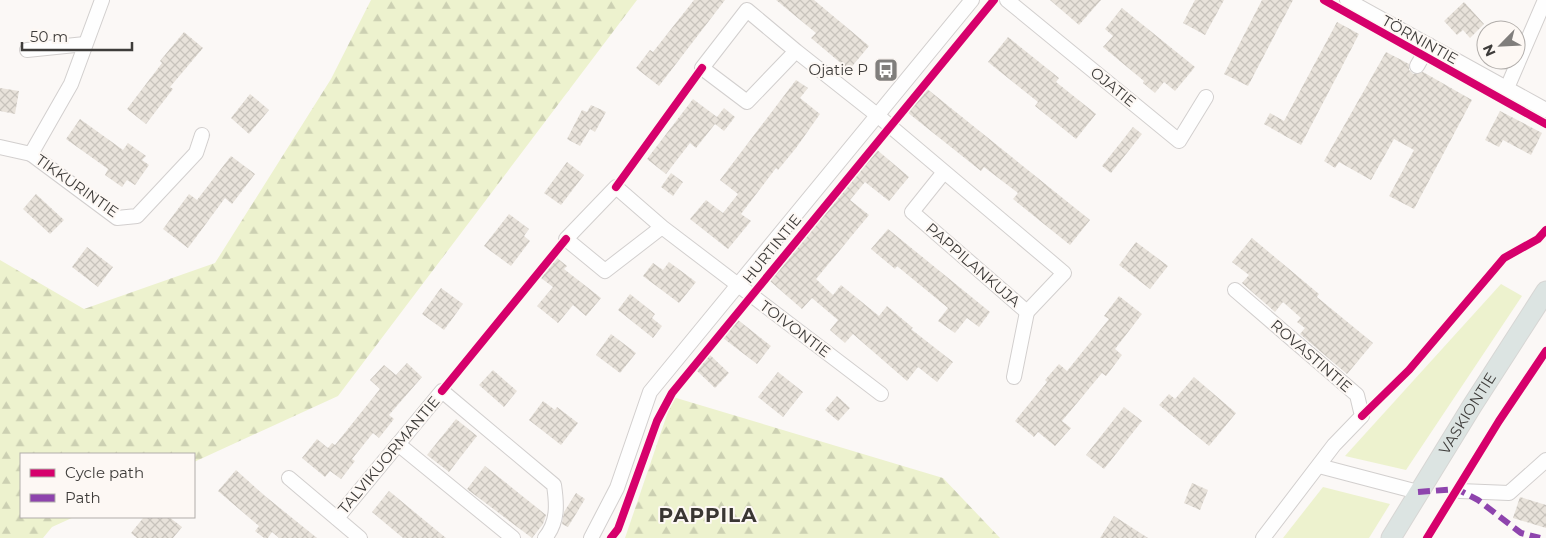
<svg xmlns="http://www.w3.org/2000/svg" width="1546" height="538" font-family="Montserrat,sans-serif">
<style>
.green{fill:#edf2ce}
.forest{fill:url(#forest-firs)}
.building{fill:url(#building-cross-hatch)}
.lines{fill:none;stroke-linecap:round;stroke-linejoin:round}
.minor-casing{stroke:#d2cfce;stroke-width:16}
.major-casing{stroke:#d7d6d4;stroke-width:21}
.minor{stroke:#fefefe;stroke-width:14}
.major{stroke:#dce4e2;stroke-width:19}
.quiet{stroke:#8e44ad;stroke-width:6;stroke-dasharray:12 6;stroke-linecap:butt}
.cycleway-casing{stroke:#fdf8f4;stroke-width:11}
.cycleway{stroke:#d6006c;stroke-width:8}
.labels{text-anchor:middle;stroke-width:4;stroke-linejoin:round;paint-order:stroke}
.street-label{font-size:15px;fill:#3e3c3a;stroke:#fdf8f4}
.poi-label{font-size:15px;fill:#3e3c3a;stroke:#fdf8f4;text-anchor:end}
.district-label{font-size:20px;font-weight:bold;letter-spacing:1px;fill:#3a3633;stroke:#fdf8f4}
</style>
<defs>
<pattern id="forest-firs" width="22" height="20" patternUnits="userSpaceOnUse" patternTransform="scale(1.25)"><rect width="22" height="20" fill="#edf2ce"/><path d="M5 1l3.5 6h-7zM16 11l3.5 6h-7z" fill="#ccd0b2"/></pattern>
<pattern id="building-cross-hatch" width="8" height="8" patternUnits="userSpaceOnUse" patternTransform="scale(1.25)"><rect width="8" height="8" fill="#e8e2da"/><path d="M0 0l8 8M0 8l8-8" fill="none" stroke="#c8c3bc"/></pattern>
</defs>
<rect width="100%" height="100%" fill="#fbf8f6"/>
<g class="green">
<path d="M1501 284 1522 296 1406 470 1345 456Z"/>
<path d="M1323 487 1390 504 1369 538H1283Z"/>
</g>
<g class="forest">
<path d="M371 0H637L338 396 194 462V454H21V517H74L52 527 43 538H0V260L84 309 215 263 331 79Z"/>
<path d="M673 397 943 478 1000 538H625Z"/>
</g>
<g class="building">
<path d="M694 0H725L659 86 636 68 650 50 653 52Z"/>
<path d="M776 0H814L869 46 849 70 811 38 816 33Z"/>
<path d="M1050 0H1101L1079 25Z"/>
<path d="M1195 0H1224L1205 35 1183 23Z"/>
<path d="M1262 0H1293L1248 86 1224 74Z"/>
<path d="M1464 2 1484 24 1470 38 1463 30 1457 35 1444 21Z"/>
<path d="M1122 8 1195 67 1175 91 1164 82 1155 93 1143 83 1144 81 1103 47 1113 36 1105 29Z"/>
<path d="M1337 22 1359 34 1301 145 1264 124 1270 113 1284 121Z"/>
<path d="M184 32 203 48 170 87 173 89 146 124 127 109 162 63 160 61Z"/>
<path d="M1008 37 1059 78 1056 82 1096 114 1076 139 1035 106 1038 102 988 62Z"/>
<path d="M1386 52 1409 64V70L1413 74 1423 72 1472 100 1414 209 1389 196 1414 150 1394 139 1371 180 1339 162 1335 168 1324 161Z"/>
<path d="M796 80 808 88 800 98 820 114 796 148 778 170 776 168 741 214 751 221 728 249 690 219 706 200 723 213 738 194 720 180Z"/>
<path d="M0 88 19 91 15 114 0 111Z"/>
<path d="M926 88 1090 220 1070 245 1013 199 1018 193 984 167 981 171 907 112Z"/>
<path d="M250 94 269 110 249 134 231 118Z"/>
<path d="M693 99 717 117 724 108 735 117 724 131 715 124 696 148 690 143 666 174 647 159Z"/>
<path d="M591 105 606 112 595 132 590 129 580 146 567 139 582 110 587 112Z"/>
<path d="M1500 111 1542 133 1531 155 1503 140 1499 147 1485 140Z"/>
<path d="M80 119 123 150 128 143 146 156 142 160 149 165 135 185 127 180 122 187 105 175 108 169 66 139Z"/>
<path d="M1133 127 1142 134 1111 173 1102 166Z"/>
<path d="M876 149 909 177 889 201 865 182 850 200 869 215 816 279 833 295 841 285 879 316 887 306 913 328 911 329 953 362 937 382 918 367 907 381 853 334 845 343 830 330 838 320 812 298 802 309 770 281Z"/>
<path d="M231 156 255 174 232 204 225 198 188 248 163 229 189 194 197 200Z"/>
<path d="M567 162 584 175 561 205 544 193Z"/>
<path d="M671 173 683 182 673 196 661 187Z"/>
<path d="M36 194 64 220 50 234 23 209Z"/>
<path d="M509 214 529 229 524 236 530 241 511 266 484 246Z"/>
<path d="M888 229 990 312 979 327 967 318 955 333 938 321 948 308 897 266 895 269 871 249Z"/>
<path d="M1252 238 1319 294 1317 297 1373 343 1347 374 1300 334 1305 328 1297 322 1301 318 1283 302 1275 312 1242 283 1249 275 1232 262Z"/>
<path d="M1136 242 1168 266 1150 289 1119 265Z"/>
<path d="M87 247 113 267 98 287 72 267Z"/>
<path d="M557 258 567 266 564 269 601 298 586 316 573 305 558 323 537 306 553 287 541 278Z"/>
<path d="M669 262 696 282 679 303 643 276 653 263 663 270Z"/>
<path d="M441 288 463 304 444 330 422 314Z"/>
<path d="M630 294 655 314 652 318 662 326 653 338 618 310Z"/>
<path d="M1119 296 1142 314 1115 349 1122 355 1106 376 1102 373 1062 421 1071 428 1055 446 1038 432 1034 437 1015 421 1047 382 1045 380 1059 364 1067 371 1109 319 1104 316Z"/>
<path d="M738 320 771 346 757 364 723 338Z"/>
<path d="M611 334 636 353 620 373 596 355Z"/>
<path d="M710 355 729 373 715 388 696 370Z"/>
<path d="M407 363 422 377 389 415 394 419 379 438 373 433 352 459 355 461 341 479 330 471 325 477 302 458 317 439 328 448 332 443 335 445 380 389 370 380 384 365 396 375Z"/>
<path d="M493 370 517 391 504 407 479 385Z"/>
<path d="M778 372 803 392 783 417 758 397Z"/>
<path d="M1194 377 1236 413 1209 446 1159 405 1169 394 1175 399Z"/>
<path d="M837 396 850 408 838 421 825 410Z"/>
<path d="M543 401 555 410 557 407 578 423 561 445 529 420Z"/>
<path d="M1124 407 1142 421 1104 469 1086 455Z"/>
<path d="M456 419 477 436 449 472 427 455Z"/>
<path d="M485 466 546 515 543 524 532 538 467 489Z"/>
<path d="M236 470 265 496 317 538H279L272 532 268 538H264L255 531 259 526 218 491Z"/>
<path d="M1192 483 1208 490 1200 510 1184 503Z"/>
<path d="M389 491 446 538H403L372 512Z"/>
<path d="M576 493 585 499 568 527 562 524 564 512Z"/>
<path d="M1520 497 1546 505V528L1513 518Z"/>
<path d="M1114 516 1148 538H1100Z"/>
<path d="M144 517H169L182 527 173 538H137L131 533Z"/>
</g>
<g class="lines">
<g class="minor-casing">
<g id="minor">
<path d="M1007 0 1179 141 1206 97"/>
<path d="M1347 0 1546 110"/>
<path d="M27 50 85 44"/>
<path d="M796 51 747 10 702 68 747 102 796 51 877 115 1064 273 1027 312 912 212 944 172"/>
<path d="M1417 66 1429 45"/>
<path d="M1507 88 1545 0"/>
<path d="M0 147 31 154 71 84 102 0"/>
<path d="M31 154 117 218 137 216 196 153 202 135"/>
<path d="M662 227 616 187 566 239 605 271 662 227 881 394"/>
<path d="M1235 290 1357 395 1362 416 1334 445 1263 538"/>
<path d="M1014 377 1027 312"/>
<path d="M398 444 513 538"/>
<path d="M1319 466 1418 492"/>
<path d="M289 478 360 538"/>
<path d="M1460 491 1509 493 1546 460"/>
<path d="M337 518 442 391 554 485C557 505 558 522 545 538"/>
<path d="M591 538 617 488 650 392 972 0"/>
</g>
</g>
<g class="major-casing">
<g id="major">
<path id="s1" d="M1391 538 1472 406 1546 291"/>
</g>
</g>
<use href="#minor" class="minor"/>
<use href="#major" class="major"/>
<path class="quiet" d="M1418 492 1457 489 1478 500 1521 533 1540 538"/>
<g class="cycleway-casing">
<g id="cycleway">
<path d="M1324 0 1546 124"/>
<path d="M616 187 702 68"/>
<path d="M442 391 566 239"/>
<path d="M1362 416 1409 370 1504 258 1538 239 1546 230"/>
<path d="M611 538 618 529 657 421 672 393 994 0"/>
<path d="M1427 538 1499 421 1546 351"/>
</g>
</g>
<use href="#cycleway" class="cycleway"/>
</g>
<defs>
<g id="bus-square" transform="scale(1.25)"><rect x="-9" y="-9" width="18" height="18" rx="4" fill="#807e7c" stroke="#fdf8f4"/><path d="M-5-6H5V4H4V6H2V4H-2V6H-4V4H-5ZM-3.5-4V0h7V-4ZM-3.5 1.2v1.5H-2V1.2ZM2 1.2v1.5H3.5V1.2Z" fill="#fff"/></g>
</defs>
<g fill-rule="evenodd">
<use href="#bus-square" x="886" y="70"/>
</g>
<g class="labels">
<g class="street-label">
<text transform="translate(1420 40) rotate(29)" y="5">TÖRNINTIE</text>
<text transform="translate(1113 87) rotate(39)" y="5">OJATIE</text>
<text transform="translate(77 186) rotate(35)" y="5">TIKKURINTIE</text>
<text transform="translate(772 249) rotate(-51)" y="5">HURTINTIE</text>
<text transform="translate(973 265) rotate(41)" y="5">PAPPILANKUJA</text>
<text transform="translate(795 329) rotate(37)" y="5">TOIVONTIE</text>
<text transform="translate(1311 356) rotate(41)" y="5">ROVASTINTIE</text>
<text dy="5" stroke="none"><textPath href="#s1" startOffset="146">VASKIONTIE</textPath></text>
<text transform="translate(389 455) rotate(-50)" y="5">TALVIKUORMANTIE</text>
</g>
<g class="poi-label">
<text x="868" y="75">Ojatie P</text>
</g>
<g class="district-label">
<text x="708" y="522">PAPPILA</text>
</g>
</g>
<rect x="20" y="453" width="175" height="65" fill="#fdf8f4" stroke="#b1adaa"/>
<rect x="30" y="469" width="25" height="8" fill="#d6006c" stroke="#b1adaa"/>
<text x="65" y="478" font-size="15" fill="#3e3c3a">Cycle path</text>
<rect x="30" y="494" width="25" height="8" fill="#8e44ad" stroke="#b1adaa"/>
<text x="65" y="503" font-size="15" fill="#3e3c3a">Path</text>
<g transform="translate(1501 45) rotate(246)"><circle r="24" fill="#fdf8f4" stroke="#b1adaa"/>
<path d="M0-4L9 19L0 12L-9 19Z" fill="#807e7c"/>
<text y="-8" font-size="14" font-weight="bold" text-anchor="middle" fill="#3e3c3a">N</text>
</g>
<path d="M22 42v8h110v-8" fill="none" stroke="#3e3c3a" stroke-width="2.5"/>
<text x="30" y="42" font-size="15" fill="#3e3c3a" stroke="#fdf8f4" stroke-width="4" paint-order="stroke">50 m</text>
</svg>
